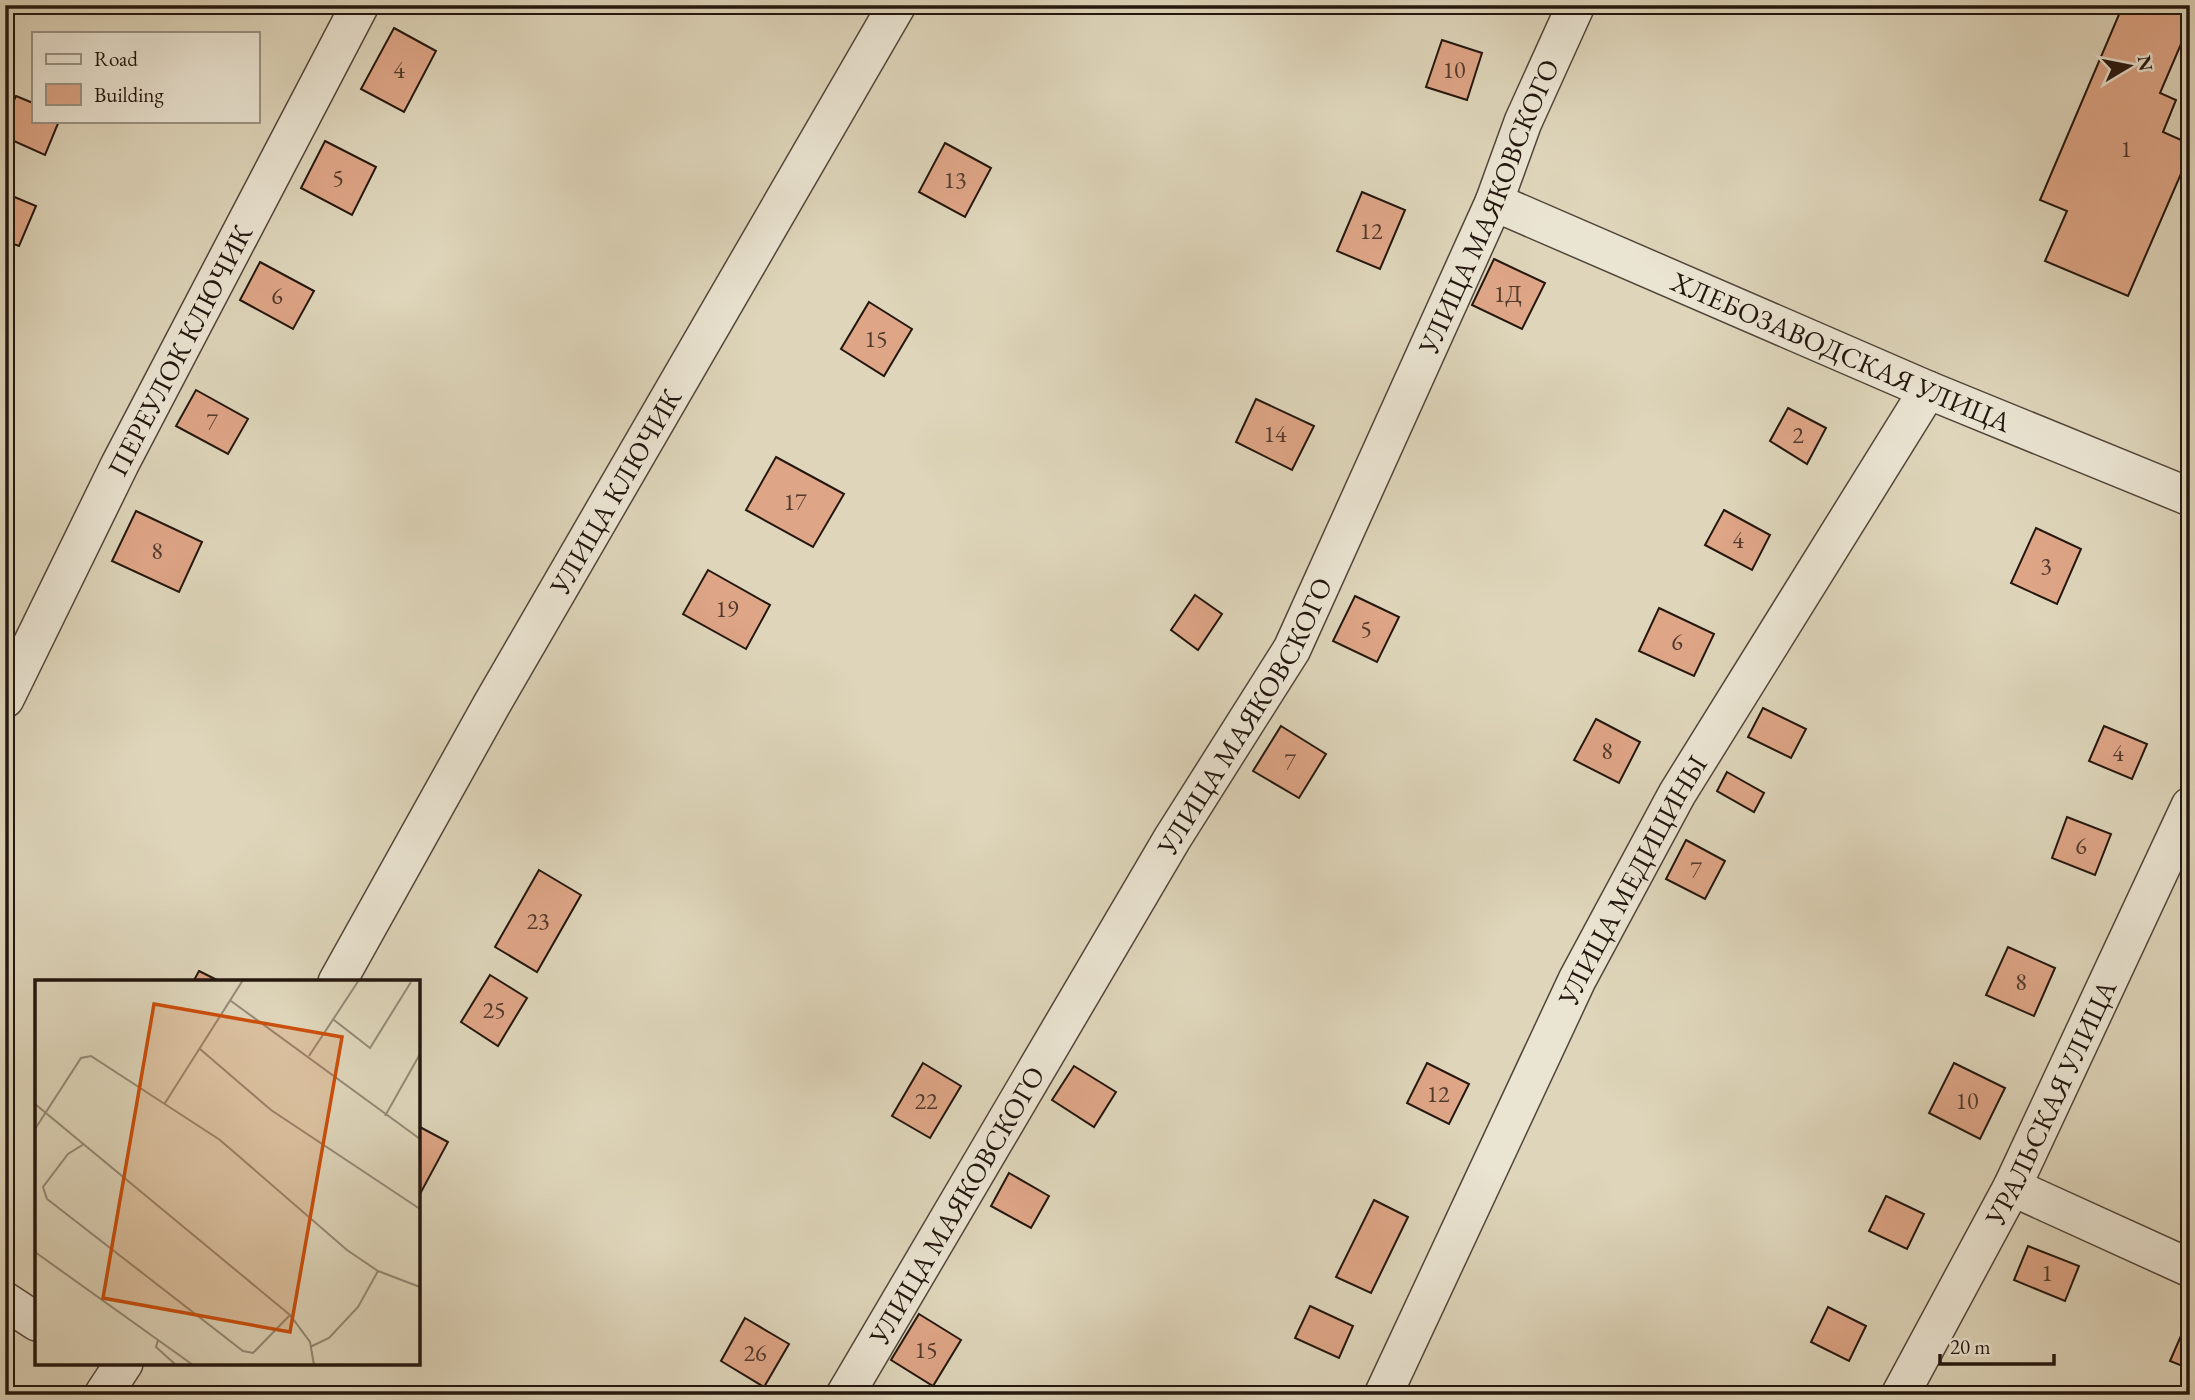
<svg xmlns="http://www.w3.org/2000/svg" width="2195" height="1400" font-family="'EB Garamond',serif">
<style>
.building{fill:#dea586;stroke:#24170f;stroke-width:2}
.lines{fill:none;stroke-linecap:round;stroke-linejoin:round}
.minor-casing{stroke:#52463a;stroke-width:40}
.minor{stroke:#eae4d2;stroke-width:37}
.labels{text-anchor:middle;stroke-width:5;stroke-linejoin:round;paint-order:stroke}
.number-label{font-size:24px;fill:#523a2d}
.street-label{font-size:28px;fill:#24170f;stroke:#eae4d2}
.inset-road{fill:none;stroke:#948976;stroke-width:2}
.view{fill:#cb4f0c;fill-opacity:0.15;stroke:#cb4f0c;stroke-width:3.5}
.inset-edge{fill:none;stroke:#24170f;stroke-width:3.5}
</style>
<rect width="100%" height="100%" fill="#ded5ba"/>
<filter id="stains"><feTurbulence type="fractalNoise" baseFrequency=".00286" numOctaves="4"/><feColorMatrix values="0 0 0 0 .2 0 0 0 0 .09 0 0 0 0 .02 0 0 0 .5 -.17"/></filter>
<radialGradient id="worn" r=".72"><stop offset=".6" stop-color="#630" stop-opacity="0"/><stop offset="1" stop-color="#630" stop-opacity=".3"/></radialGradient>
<g class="building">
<path d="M2123 5H2190V23L2160 93 2176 100 2163 132 2190 144V153L2128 296 2045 261 2067 211 2040 200Z"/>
<path d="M394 28 436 51 404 112 361 89Z"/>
<path d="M1442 40 1482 53 1467 100 1426 87Z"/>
<path d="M16 96 33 103V121H59L45 155 5 137V120Z"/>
<path d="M325 141 376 167 352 215 301 188Z"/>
<path d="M945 143 991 168 965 217 919 192Z"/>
<path d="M1362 192 1405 210 1380 269 1337 251Z"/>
<path d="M5 193 36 206 19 246 5 241Z"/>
<path d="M1494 259 1545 283 1522 329 1472 305Z"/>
<path d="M260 262 314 291 293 329 240 300Z"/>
<path d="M869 302 912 329 884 376 841 349Z"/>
<path d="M196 390 248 419 228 454 176 426Z"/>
<path d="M1256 399 1314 426 1292 470 1236 442Z"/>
<path d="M1788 408 1826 428 1807 464 1770 441Z"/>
<path d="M776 457 844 494 813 547 746 510Z"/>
<path d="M1724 510 1770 535 1752 570 1705 545Z"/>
<path d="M136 511 202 542 179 592 112 561Z"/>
<path d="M2036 528 2081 549 2057 604 2011 583Z"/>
<path d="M708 570 770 605 746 649 683 614Z"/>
<path d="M1195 595 1222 614 1198 650 1171 630Z"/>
<path d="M1355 596 1399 617 1377 662 1333 641Z"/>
<path d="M1659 608 1714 634 1694 676 1639 651Z"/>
<path d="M1763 708 1806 729 1791 758 1748 737Z"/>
<path d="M1596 719 1640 742 1619 783 1574 760Z"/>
<path d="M1281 726 1326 754 1299 798 1253 771Z"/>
<path d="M2104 726 2147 744 2132 779 2089 761Z"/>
<path d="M1727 772 1764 793 1754 812 1717 791Z"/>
<path d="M2067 817 2111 834 2095 875 2052 858Z"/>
<path d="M1686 840 1725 861 1705 899 1666 879Z"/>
<path d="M539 870 581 895 537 972 495 947Z"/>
<path d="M2008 947 2055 968 2034 1016 1986 995Z"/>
<path d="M199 971 221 982H193Z"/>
<path d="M490 975 527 998 498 1046 461 1022Z"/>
<path d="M923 1063 961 1086 930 1138 892 1116Z"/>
<path d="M1427 1063 1469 1084 1449 1124 1407 1103Z"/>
<path d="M1954 1063 2005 1088 1980 1139 1929 1113Z"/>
<path d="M1074 1066 1116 1092 1094 1127 1052 1100Z"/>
<path d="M418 1126 448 1142 420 1194 418 1193Z"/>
<path d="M1009 1173 1049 1196 1031 1228 991 1206Z"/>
<path d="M1886 1196 1924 1214 1907 1249 1869 1231Z"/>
<path d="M1374 1200 1408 1217 1371 1293 1336 1277Z"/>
<path d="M2028 1246 2079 1266 2065 1301 2014 1280Z"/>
<path d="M1310 1306 1353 1326 1339 1358 1295 1338Z"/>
<path d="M1828 1307 1866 1326 1849 1361 1811 1342Z"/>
<path d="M919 1314 961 1340 933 1386 891 1360Z"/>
<path d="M2190 1315V1369L2170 1361Z"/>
<path d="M745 1318 789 1344 764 1387 721 1361Z"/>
<path d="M5 1384 22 1395H5Z"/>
</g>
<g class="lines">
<g class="minor-casing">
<g id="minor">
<path id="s1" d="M1494 202 1928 390 2190 497"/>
<path id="s2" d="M5 699 120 464 360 5"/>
<path id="s3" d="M337 982 492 704 897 5"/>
<path d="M2012 1187 2190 1268"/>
<path d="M5 1301 37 1322"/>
<path d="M103 1395 124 1363"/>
<path id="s4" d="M845 1395 1172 839 1292 649 1494 202 1523 122 1576 5"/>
<path id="s5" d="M1383 1395 1577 980 1677 794 1928 390"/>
<path id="s6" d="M1900 1395 2012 1187 2190 806"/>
</g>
</g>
<use href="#minor" class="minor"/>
</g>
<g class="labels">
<g class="number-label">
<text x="399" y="78">4</text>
<text x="1454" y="78">10</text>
<text x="2126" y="157">1</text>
<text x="338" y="186">5</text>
<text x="955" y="188">13</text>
<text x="1371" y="239">12</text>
<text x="1508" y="302">1Д</text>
<text x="277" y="304">6</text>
<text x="876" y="347">15</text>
<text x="212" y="430">7</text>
<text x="1275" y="442">14</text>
<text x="1798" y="443">2</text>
<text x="795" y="510">17</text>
<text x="1738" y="548">4</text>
<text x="157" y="559">8</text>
<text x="2046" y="574">3</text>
<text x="727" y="617">19</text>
<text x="1366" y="637">5</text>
<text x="1677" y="650">6</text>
<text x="1607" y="759">8</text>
<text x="2118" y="761">4</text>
<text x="1290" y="770">7</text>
<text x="2081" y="854">6</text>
<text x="1696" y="878">7</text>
<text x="538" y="929">23</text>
<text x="2021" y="990">8</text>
<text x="494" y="1018">25</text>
<text x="1438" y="1102">12</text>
<text x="926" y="1109">22</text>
<text x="1967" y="1109">10</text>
<text x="2047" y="1281">1</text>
<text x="926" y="1358">15</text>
<text x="755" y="1361">26</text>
</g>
<g class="street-label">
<text dy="10" stroke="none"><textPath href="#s4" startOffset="1354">УЛИЦА МАЯКОВСКОГО</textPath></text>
<text dy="10" stroke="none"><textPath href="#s2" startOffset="390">ПЕРЕУЛОК КЛЮЧИК</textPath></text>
<text dy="10" stroke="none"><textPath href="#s1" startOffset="378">ХЛЕБОЗАВОДСКАЯ УЛИЦА</textPath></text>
<text dy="10" stroke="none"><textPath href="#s3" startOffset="564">УЛИЦА КЛЮЧИК</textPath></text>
<text dy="10" stroke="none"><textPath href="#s4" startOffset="788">УЛИЦА МАЯКОВСКОГО</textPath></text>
<text dy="10" stroke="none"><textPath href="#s5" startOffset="572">УЛИЦА МЕДИЦИНЫ</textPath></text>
<text dy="10" stroke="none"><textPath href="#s6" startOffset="329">УРАЛЬСКАЯ УЛИЦА</textPath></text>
<text dy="10" stroke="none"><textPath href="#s4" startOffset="220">УЛИЦА МАЯКОВСКОГО</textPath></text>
</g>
</g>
<g transform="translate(35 980)">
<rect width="385" height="385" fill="#ded5ba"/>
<path class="inset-road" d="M196 21 385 159M299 40 335 68 376 2M165 69 236 130 385 229M274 76 324 0M130 123 208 0M0 124 255 335 275 362 279 385M350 136 385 74M0 149 46 78 56 76 185 160 312 270 343 291 385 307M49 164 33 174 8 207 12 219 208 371 218 373 255 335M0 272 158 385M123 360 121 367 141 385M275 367 294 358 323 327 343 291"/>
<path class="view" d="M119 24 307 57 255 352 68 318Z"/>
<rect width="385" height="385" class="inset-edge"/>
</g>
<rect width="2195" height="1400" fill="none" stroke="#ded5ba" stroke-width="28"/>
<rect x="7" y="7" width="2181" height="1386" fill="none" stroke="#24170f" stroke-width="3.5"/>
<rect x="14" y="14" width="2167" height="1372" fill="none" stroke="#24170f" stroke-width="2"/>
<rect x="32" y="32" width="228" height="91" fill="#eae4d2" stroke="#9b9284" stroke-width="2"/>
<rect x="46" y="54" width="35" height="10" fill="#eae4d2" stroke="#9b9284" stroke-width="2"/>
<text x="94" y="66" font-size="21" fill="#24170f">Road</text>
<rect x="46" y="84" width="35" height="21" fill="#dea586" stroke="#9b9284" stroke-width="2"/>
<text x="94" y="102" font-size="21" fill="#24170f">Building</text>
<g transform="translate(2129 66) rotate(80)" stroke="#eae4d2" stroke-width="5" paint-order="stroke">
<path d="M0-5L12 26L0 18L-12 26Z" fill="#24170f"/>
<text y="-10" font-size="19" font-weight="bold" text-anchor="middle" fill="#24170f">N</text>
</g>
<path d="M1940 1354v10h114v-10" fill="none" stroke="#24170f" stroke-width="3.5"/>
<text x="1950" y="1354" font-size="21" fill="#24170f" stroke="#eae4d2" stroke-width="5" paint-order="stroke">20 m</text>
<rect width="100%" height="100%" filter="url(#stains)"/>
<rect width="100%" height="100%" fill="url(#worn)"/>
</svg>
